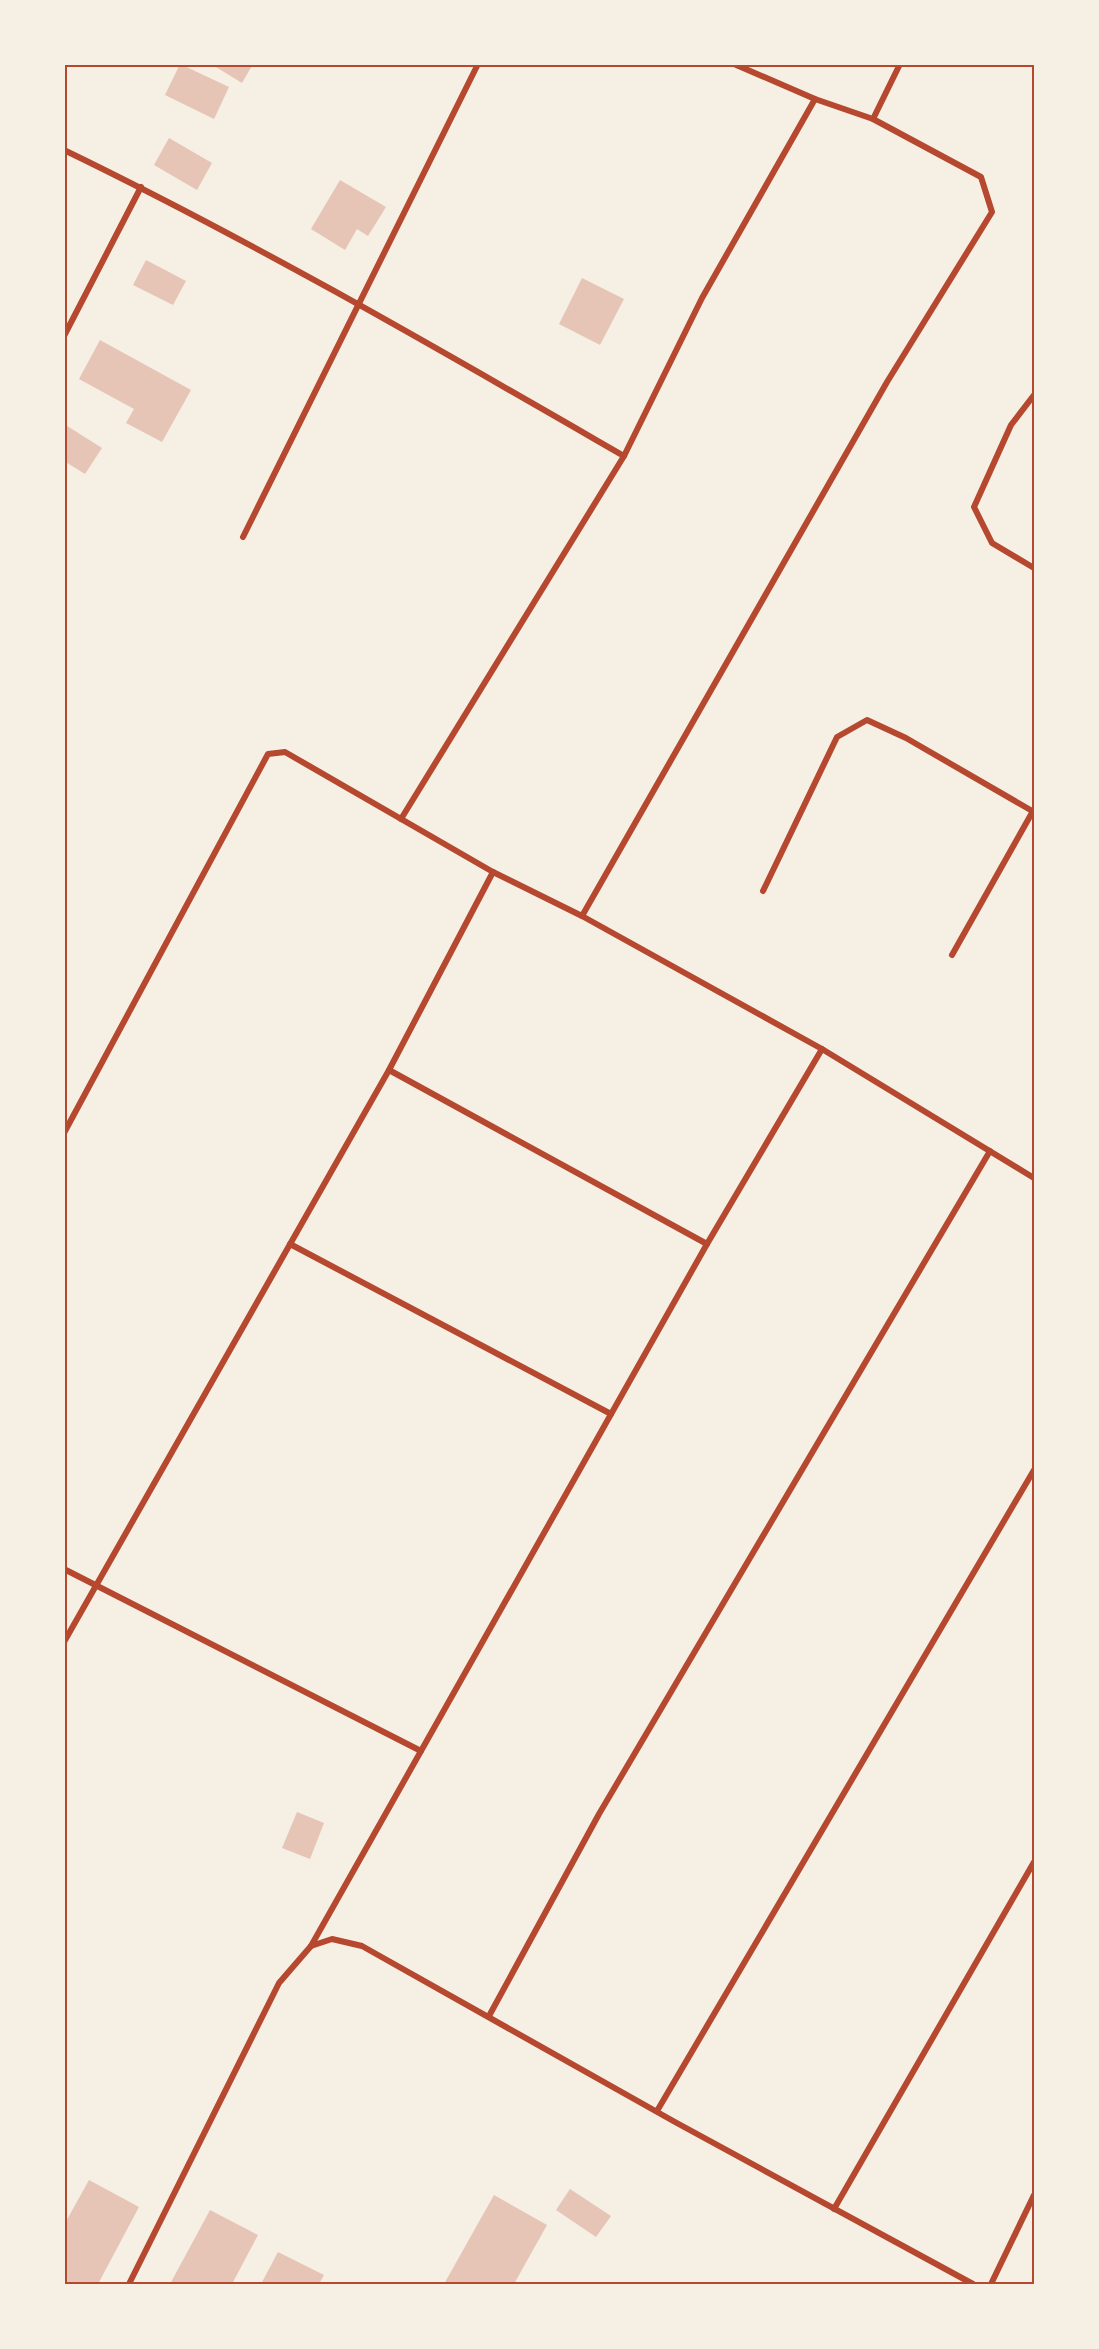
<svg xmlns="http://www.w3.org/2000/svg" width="1099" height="2349" font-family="'Nunito Sans',sans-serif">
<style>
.building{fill:#e6c5b7}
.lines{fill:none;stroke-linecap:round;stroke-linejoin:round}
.minor{stroke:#b5482f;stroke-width:6}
.neatline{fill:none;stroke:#b5482f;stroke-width:2}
</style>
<rect width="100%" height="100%" fill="#f6efe4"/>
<g class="building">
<path d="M180 64 229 87 214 119 165 95Z"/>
<path d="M211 64H253L242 83Z"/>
<path d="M169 138 212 163 197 190 154 165Z"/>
<path d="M340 180 386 207 368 236 357 229 345 250 311 229Z"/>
<path d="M146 260 186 281 173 305 133 285Z"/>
<path d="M582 278 624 299 600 345 559 324Z"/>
<path d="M100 340 191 390 162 442 126 423 134 409 79 379Z"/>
<path d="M64 424 102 448 85 474 64 461Z"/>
<path d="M297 1812 324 1823 310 1859 282 1848Z"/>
<path d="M89 2180 139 2207 98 2284H64V2225Z"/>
<path d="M570 2189 611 2216 596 2237 556 2210Z"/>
<path d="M494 2195 547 2225 514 2284H444Z"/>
<path d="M210 2210 258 2235 232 2284H170Z"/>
<path d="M278 2252 324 2275 319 2284H261Z"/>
</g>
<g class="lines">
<g class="minor">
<path d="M873 119 900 64"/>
<path d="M64 150C256 243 440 350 624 456"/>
<path d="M64 336 141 187"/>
<path d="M1034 395 1011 425 974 507 992 543 1034 568"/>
<path d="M243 537 478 64"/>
<path d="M401 819 624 456 702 298 815 99"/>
<path d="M763 891 837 737 867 720 906 738 1034 812"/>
<path d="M582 916 887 382 992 212 981 177 873 119 815 99 734 64"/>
<path d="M952 955 1033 811"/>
<path d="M389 1070 707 1244"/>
<path d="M64 1133 268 754 285 752 493 872 582 916 822 1049 1034 1178"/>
<path d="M290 1244 611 1414"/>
<path d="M64 1569 421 1751"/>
<path d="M64 1642 389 1070 493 872"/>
<path d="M311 1946 332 1939 362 1946 675 2122 973 2284"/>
<path d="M489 2016 599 1814 990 1151"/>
<path d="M657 2111 1034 1470"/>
<path d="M834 2209 1034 1862"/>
<path d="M129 2284 279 1983 311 1946 707 1244 822 1049"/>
<path d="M991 2284 1034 2195"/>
</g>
</g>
<rect width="1099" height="2349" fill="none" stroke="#f6efe4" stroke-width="132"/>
<rect x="66" y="66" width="967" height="2217" class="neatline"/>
</svg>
